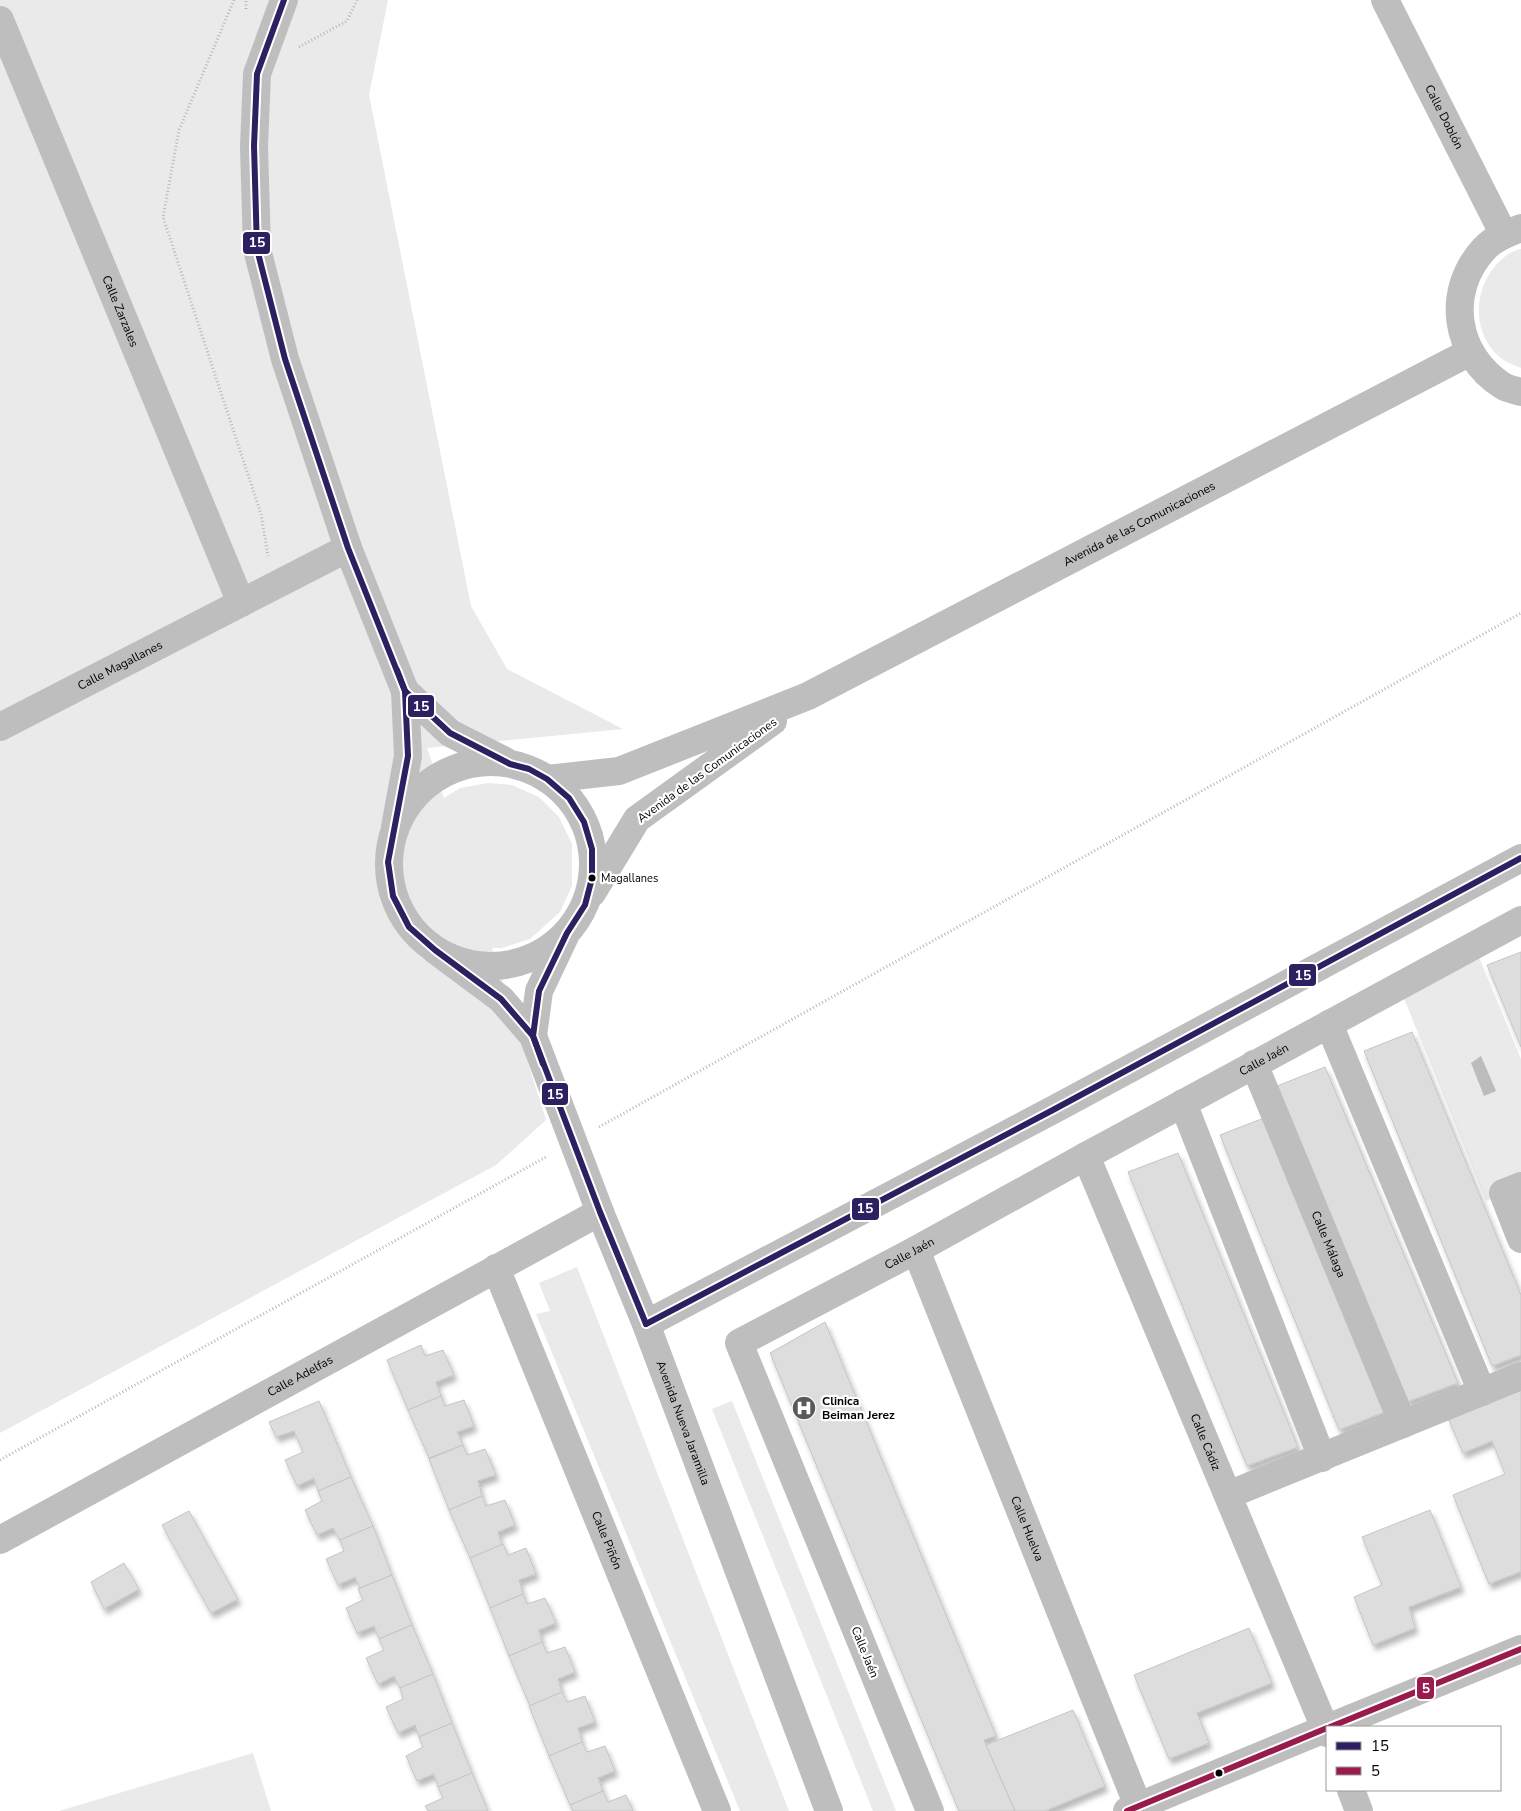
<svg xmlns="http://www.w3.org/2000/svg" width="1521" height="1811" font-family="'Nunito Sans',sans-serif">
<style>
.green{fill:#eaeaea}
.water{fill:#bcbcbc}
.building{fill:#ddd;stroke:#c5c5c5;filter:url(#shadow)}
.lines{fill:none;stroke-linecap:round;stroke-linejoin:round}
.path{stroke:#b8b8b8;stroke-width:3;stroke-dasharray:1 2.5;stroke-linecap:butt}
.minor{stroke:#bebebe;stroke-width:28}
.bus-1-casing{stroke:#fff;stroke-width:10}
.bus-2-casing{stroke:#fff;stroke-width:10}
.bus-1{stroke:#2d1f60;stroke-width:6}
.bus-2{stroke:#991b4d;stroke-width:6}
.bus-dot{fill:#000;stroke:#fff;stroke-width:2}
.labels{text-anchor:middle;stroke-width:4.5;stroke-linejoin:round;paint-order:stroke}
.bus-label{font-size:11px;fill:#000;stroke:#fff;text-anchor:start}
.street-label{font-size:12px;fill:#000;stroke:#fff}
.poi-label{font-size:12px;font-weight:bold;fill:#000;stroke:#fff;text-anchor:start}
.line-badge{stroke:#fff;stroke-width:2}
.badge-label{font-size:14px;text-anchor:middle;font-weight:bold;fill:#fff}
</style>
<defs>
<filter id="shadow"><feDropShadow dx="3" dy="5.5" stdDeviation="2.5" flood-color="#0004"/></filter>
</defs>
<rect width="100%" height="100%" fill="#fff"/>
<g class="green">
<path d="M0 0H388L369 95 471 606 507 669 623 729 427 748 444 798 460 788 488 783 512 785 539 797 559 817 572 844V886L560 912 530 939 502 948H492L546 1120 496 1165 0 1433Z"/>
<path d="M1521 249V368C1516 366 1511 364 1507 362 1474 342 1471 297 1493 269 1499 260 1510 251 1521 249Z"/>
<path d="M1474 945 1521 1059V1186L1486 1201 1399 986Z"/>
<path d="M577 1267 789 1811H740L536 1314 550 1311 539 1283Z"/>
<path d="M732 1401 896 1811H873L712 1409Z"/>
<path d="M253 1753 271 1811H59Z"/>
</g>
<path class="water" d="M1481 1056 1496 1091 1484 1096 1471 1063Z"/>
<g class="building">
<path d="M1521 952V1047L1487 965Z"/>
<path d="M1412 1032 1521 1295V1355L1492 1366 1364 1051Z"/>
<path d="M1325 1067 1458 1383 1407 1402 1277 1086Z"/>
<path d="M1269 1116 1390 1410 1339 1430 1220 1135Z"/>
<path d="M1178 1153 1298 1447 1247 1466 1128 1172Z"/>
<path d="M825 1322 996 1736 984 1740 1015 1811H959L770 1353Z"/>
<path d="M421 1345 425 1356 443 1350 454 1375 436 1382 441 1396 408 1410 387 1360Z"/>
<path d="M1521 1389V1575L1520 1572 1489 1584 1453 1495 1505 1474 1492 1441 1463 1453 1448 1418Z"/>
<path d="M441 1396 445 1406 464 1400 474 1426 457 1432 463 1445 429 1458 408 1410Z"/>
<path d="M319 1401 351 1477 318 1491 314 1478 297 1486 285 1460 303 1452 294 1431 276 1437 269 1422Z"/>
<path d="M463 1445 467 1455 485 1449 496 1475 478 1481 482 1496 449 1510 429 1459Z"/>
<path d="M351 1477 373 1526 340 1540 333 1528 317 1535 305 1510 322 1501 318 1491Z"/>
<path d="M482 1496 486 1506 505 1500 515 1525 498 1532 502 1545 470 1558 449 1510Z"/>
<path d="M1430 1510 1461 1587 1409 1607 1415 1628 1373 1645 1354 1597 1382 1585 1362 1537Z"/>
<path d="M189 1511 238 1599 211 1613 162 1525Z"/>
<path d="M373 1526 392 1575 360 1588 355 1577 338 1585 326 1559 344 1551 340 1540Z"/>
<path d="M503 1544 508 1555 526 1548 536 1574 519 1580 523 1594 490 1608 470 1558Z"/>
<path d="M124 1563 139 1589 104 1609 91 1582Z"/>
<path d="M392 1575 412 1625 379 1639 374 1626 357 1633 346 1608 363 1600 358 1589Z"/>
<path d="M523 1594 527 1604 545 1598 556 1623 539 1630 542 1642 509 1656 490 1608Z"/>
<path d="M412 1625 433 1674 400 1688 394 1676 378 1684 366 1658 384 1650 379 1639Z"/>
<path d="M1249 1628 1272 1683 1197 1713 1209 1743 1169 1759 1134 1675Z"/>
<path d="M542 1642 547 1653 565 1647 575 1672 558 1679 562 1692 530 1706 509 1656Z"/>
<path d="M433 1674 452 1723 419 1737 415 1725 398 1733 386 1707 403 1699 400 1688Z"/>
<path d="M562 1692 567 1702 585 1696 595 1722 578 1728 582 1742 549 1756 529 1706Z"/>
<path d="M1073 1710 1105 1786 1045 1811H1015L986 1745Z"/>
<path d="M452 1723 472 1773 438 1787 434 1774 417 1781 406 1756 423 1747 419 1737Z"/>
<path d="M582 1742 587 1752 605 1746 615 1771 598 1778 603 1791 570 1805 549 1756Z"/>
<path d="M472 1773 488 1811H428L425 1806 443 1798 438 1787Z"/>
<path d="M603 1791 608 1802 626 1795 633 1811H573L570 1805Z"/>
</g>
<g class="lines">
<g class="path">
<path d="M234 0 179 130 163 217 261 514 268 556"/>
<path d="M246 9V0"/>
<path d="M299 47 347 21 357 0"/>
<path d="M599 1127 1521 613"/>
<path d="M0 1460 546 1157"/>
</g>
<g class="minor">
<path d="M284 0 257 74 254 146 257 249 285 359 348 548 405 691 408 756 395 827"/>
<path id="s1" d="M1385 0 1504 235"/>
<path id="s2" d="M0 20 241 603"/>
<path d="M1521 228C1508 233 1494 238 1484 249 1445 291 1454 355 1503 386 1508 389 1515 390 1521 392"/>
<path d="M405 691 450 733 505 761"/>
<path id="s3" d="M0 727 348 548"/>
<circle cx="491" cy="864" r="102"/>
<path id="s4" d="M547 779 619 771 808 696 1470 352"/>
<path d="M592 893 637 819 773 721"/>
<path id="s5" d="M435 950 501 999 533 1036 600 1212 646 1324 829 1811"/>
<path d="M1329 1024 1482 1392"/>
<path d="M533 1036 539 991 565 936"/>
<path id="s6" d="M1254 1064 1403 1424"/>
<path d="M1183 1103 1322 1458"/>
<path id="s7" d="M1086 1156 1327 1733"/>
<path d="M1521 1186 1503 1193 1521 1239"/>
<path id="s8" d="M916 1250 1140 1811"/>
<path id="s9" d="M496 1268 717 1811"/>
<path d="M646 1324 1051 1111 1521 858"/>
<path d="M1228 1495 1521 1376"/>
<path id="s10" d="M0 1540 600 1212"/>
<path d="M1330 1727 1521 1649"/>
<path d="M1351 1790 1359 1811"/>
<path id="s11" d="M930 1811 739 1343 916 1250 1086 1156 1521 920"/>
<path d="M1127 1811 1327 1728"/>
</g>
<g class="bus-1-casing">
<g id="bus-1">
<path d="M284 0 257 74 254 146 257 249 285 359 348 548 405 691 450 733 510 764 529 769 547 779 569 798 584 822 592 849V878L585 905 567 933 539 991 533 1036 600 1212 646 1324"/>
<path d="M397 670 405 691 408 756 388 862 393 896 409 927 435 950 501 999 533 1036 543 1064"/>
<path d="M646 1324 1051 1111 1521 858"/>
</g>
</g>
<g class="bus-2-casing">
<g id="bus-2">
<path d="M1330 1727 1521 1649"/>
<path d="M1127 1811 1327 1728"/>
</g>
</g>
<use href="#bus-1" class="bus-1"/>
<use href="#bus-2" class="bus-2"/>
</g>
<defs>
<g id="hospital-disc" transform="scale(1.25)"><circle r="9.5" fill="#595959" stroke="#fff"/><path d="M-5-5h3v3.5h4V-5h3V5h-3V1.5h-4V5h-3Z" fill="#fff"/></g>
</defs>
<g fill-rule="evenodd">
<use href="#hospital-disc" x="804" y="1408"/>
</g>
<g class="bus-dot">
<circle cx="592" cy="878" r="4.5"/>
<circle cx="1219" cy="1773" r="4.5"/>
</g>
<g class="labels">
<g class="bus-label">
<text x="601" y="882">Magallanes</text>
</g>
<g class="street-label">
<text dy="4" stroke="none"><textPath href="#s1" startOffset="131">Calle Doblón</textPath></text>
<text dy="4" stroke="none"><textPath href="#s2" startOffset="315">Calle Zarzales</textPath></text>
<text dy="4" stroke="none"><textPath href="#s4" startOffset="649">Avenida de las Comunicaciones</textPath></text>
<text dy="4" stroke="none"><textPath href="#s3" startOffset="135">Calle Magallanes</textPath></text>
<text transform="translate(707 770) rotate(-36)" y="4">Avenida de las Comunicaciones</text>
<text dy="4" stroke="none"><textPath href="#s11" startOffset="1102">Calle Jaén</textPath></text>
<text dy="4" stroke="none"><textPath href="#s6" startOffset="195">Calle Málaga</textPath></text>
<text dy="4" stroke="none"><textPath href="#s11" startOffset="698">Calle Jaén</textPath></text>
<text dy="4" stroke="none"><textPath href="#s10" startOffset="342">Calle Adelfas</textPath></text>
<text dy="4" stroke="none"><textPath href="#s5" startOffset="546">Avenida Nueva Jaramilla</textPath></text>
<text dy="4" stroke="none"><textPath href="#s7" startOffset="310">Calle Cádiz</textPath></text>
<text dy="4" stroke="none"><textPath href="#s8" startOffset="300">Calle Huelva</textPath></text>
<text dy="4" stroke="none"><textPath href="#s9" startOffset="294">Calle Piñón</textPath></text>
<text transform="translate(865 1652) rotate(68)" y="4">Calle Jaén</text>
</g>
<g class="poi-label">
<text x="822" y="1405">Clinica<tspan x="822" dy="14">Beiman Jerez</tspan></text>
</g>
</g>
<g class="line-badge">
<rect x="242" y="231" width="29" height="24" rx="5" fill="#2d1f60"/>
<rect x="407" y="694" width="28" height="24" rx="5" fill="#2d1f60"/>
<rect x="1288" y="963" width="29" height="24" rx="5" fill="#2d1f60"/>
<rect x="541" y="1082" width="28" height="24" rx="5" fill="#2d1f60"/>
<rect x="851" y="1197" width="29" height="24" rx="5" fill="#2d1f60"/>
<rect x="1416" y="1676" width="19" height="24" rx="5" fill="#991b4d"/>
</g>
<g class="badge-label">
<text x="257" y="247">15</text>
<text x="421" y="711">15</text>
<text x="1303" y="980">15</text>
<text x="555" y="1099">15</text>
<text x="865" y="1213">15</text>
<text x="1426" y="1693">5</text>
</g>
<rect x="1326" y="1726" width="175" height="65" fill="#ffffff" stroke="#999999"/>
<rect x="1336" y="1742" width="25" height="8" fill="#2d1f60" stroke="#999999"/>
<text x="1371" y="1751" font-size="15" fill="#000000">15</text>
<rect x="1336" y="1767" width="25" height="8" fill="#991b4d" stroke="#999999"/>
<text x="1371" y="1776" font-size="15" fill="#000000">5</text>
</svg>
